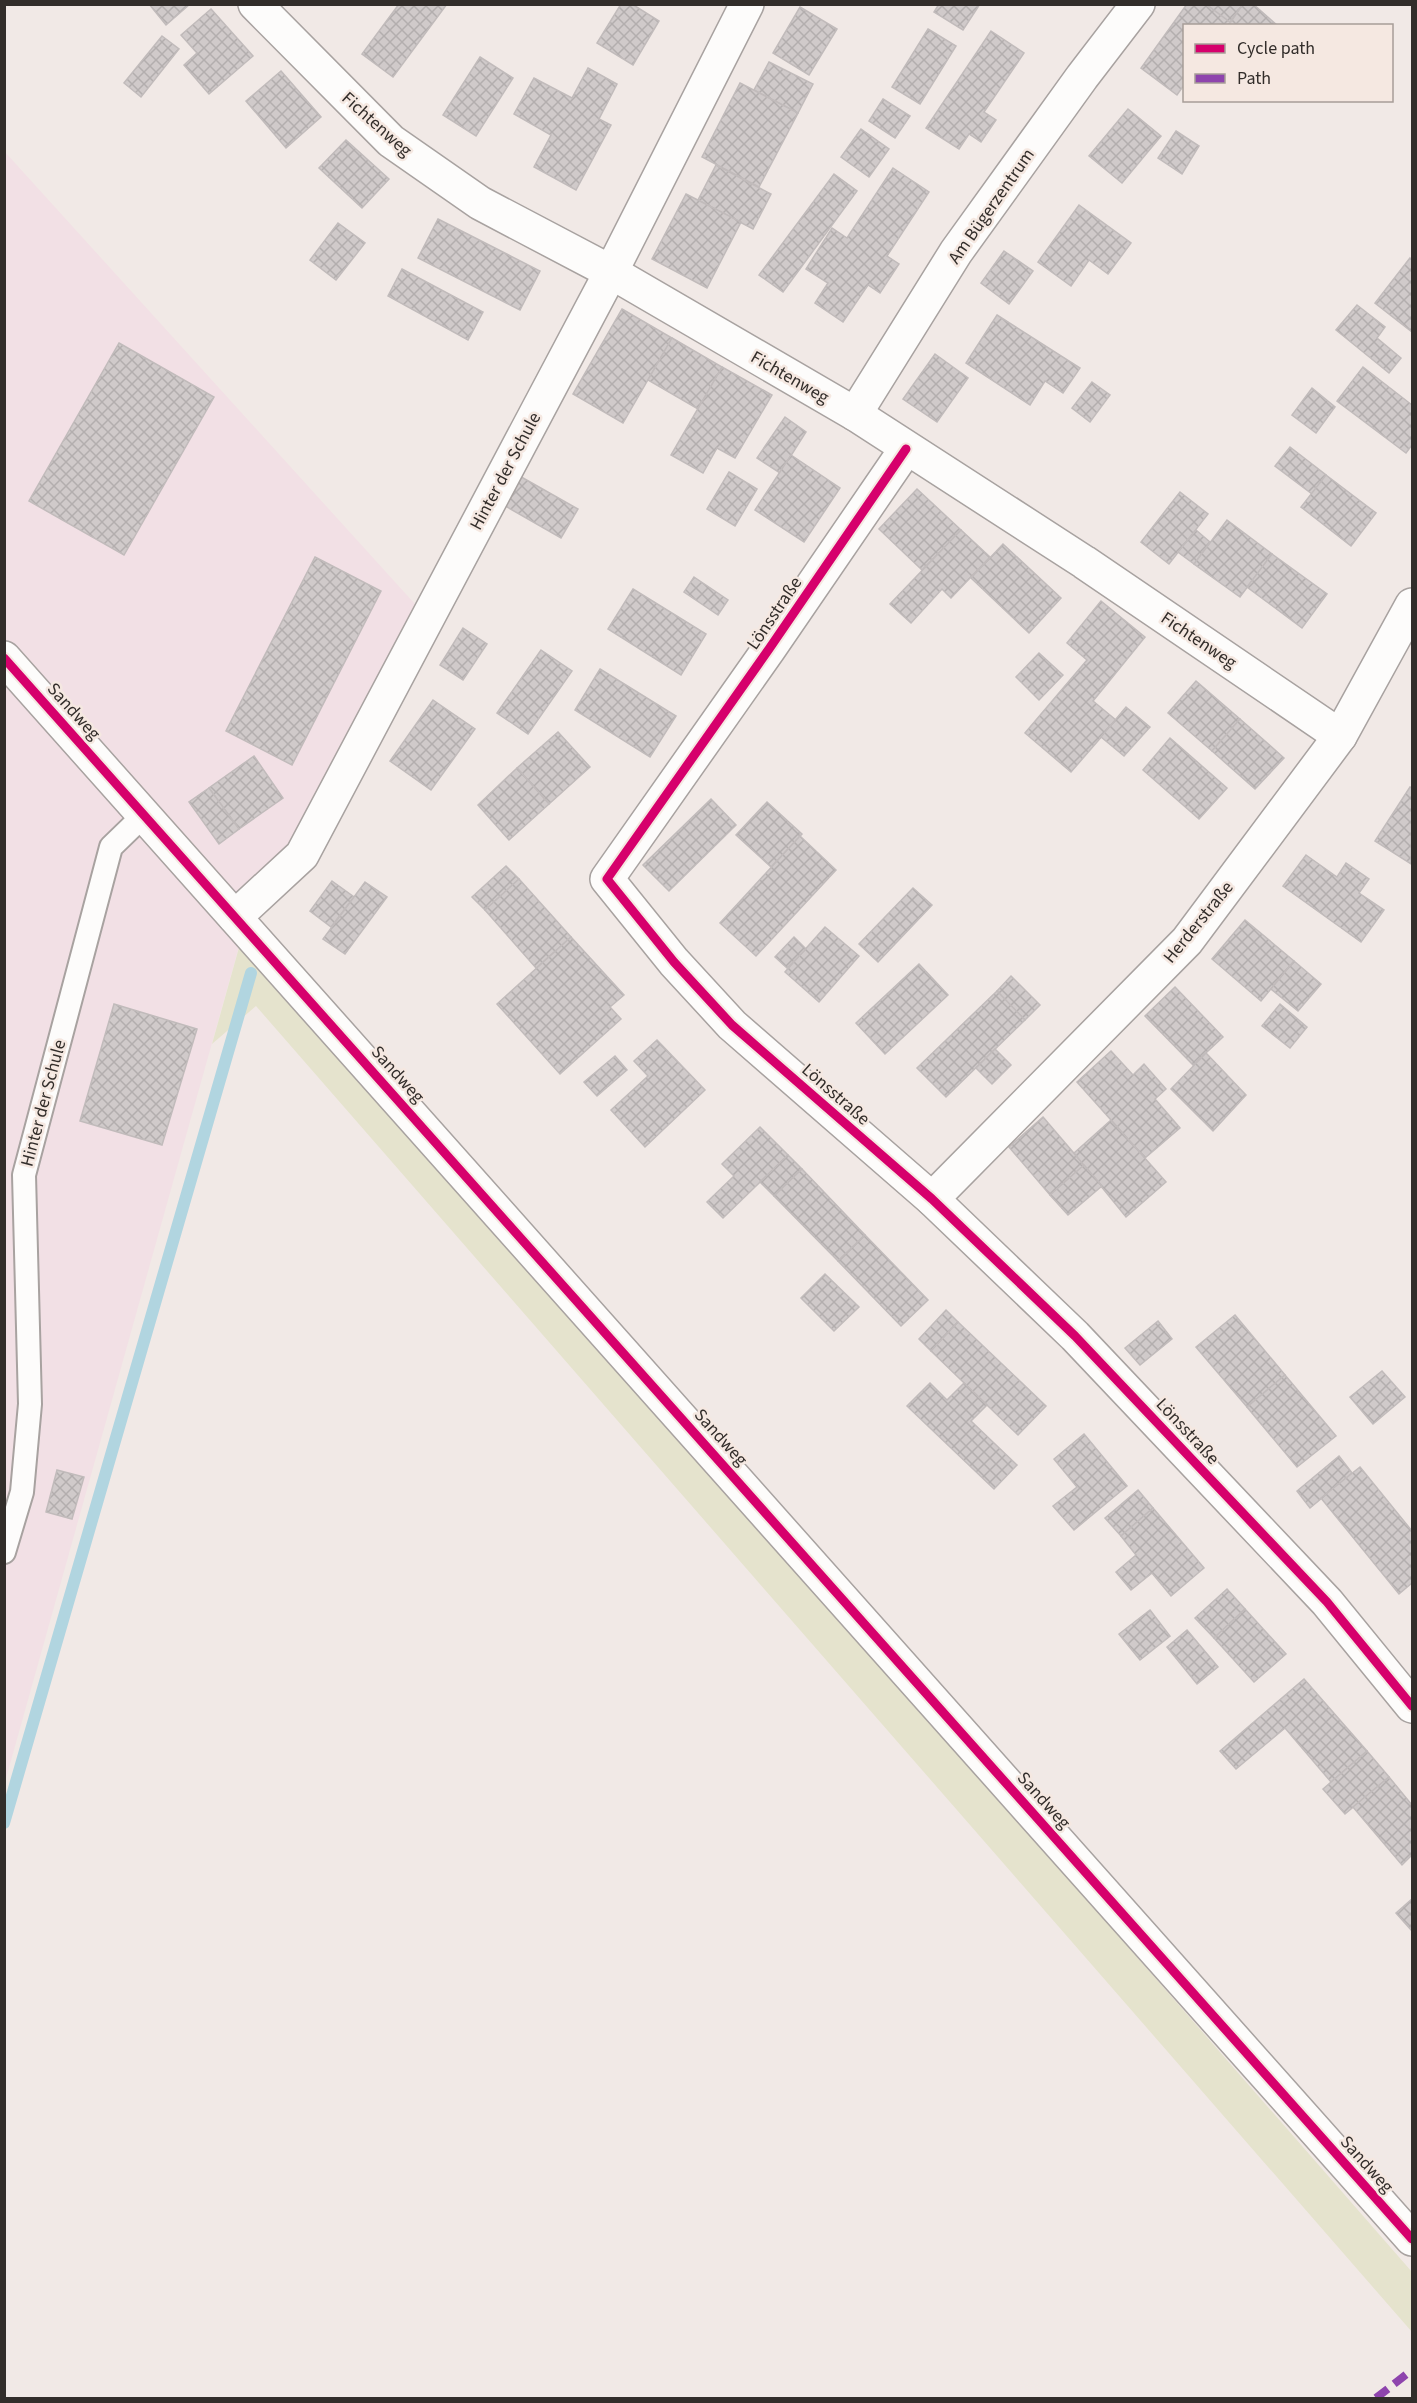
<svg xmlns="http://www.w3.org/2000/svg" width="1417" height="2403" font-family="'Source Sans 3',sans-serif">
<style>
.commercial{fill:#f2e0e5}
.grass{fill:#e5e3cd}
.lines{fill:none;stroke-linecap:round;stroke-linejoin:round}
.stream{stroke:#b1d5e0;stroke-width:12}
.building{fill:url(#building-cross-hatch);stroke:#c1bbbb;stroke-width:1.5}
.service-casing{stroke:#a8a2a0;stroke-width:26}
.minor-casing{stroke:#a8a2a0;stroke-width:36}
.service{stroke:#fdfcfb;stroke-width:22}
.minor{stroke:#fdfcfb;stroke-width:33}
.quiet{stroke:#8e44ad;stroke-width:8;stroke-dasharray:15 8;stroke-linecap:butt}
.cycleway-casing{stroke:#f5e8e1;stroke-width:13}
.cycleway{stroke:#d6006c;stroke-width:9}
.labels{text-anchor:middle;stroke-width:5;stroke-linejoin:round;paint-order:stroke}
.street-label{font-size:18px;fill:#322d2a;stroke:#f5e8e1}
</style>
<defs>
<pattern id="building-cross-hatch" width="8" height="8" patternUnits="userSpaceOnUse" patternTransform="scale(1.5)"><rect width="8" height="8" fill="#d0caca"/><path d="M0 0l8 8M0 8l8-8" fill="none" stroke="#b3aeae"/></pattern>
</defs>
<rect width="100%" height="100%" fill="#f1e9e6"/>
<path class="commercial" d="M5 152 434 625 247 918 5 1782Z"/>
<path class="grass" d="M240 944 855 1634 1412 2272V2332L256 1006 212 1044Z"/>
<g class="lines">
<path class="stream" d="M4 1823 251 973"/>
</g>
<g class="building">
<path d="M149 4H190L166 25Z"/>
<path d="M399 4H447L393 77 362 54Z"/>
<path d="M621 4H632L659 21 633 65 597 43Z"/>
<path d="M939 4H980L963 30 934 12Z"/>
<path d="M1187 4H1206L1230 22 1228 26H1184V85L1177 95 1141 68Z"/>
<path d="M1206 4H1243L1230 22Z"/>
<path d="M1243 4H1253L1278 26H1228Z"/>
<path d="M800 7 837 29 809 75 773 53Z"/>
<path d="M211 9 253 56 209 94 184 65 197 53 181 35Z"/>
<path d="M928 29 956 46 920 104 892 87Z"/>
<path d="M991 31 1024 53 984 112 996 120 981 142 969 134 959 149 926 128Z"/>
<path d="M162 36 179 49 141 97 124 83Z"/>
<path d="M480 57 513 78 476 136 443 115Z"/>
<path d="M769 62 813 84 798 113 754 90Z"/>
<path d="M588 68 617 84 599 119 611 125 576 190 534 167 551 135 514 114 534 78 572 98Z"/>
<path d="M281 71 321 117 286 148 246 101Z"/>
<path d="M740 83 798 113 759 187 702 157Z"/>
<path d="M883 99 910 116 895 138 869 121Z"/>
<path d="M1128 109 1161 136 1122 183 1089 156Z"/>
<path d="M861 129 889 149 869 177 841 157Z"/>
<path d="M1176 131 1199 146 1182 174 1158 158Z"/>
<path d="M346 140 389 179 362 208 319 168Z"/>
<path d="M716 165 771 194 753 229 698 200Z"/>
<path d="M893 168 929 192 887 256 899 264 880 293 868 285 843 322 815 303 828 283 806 269 832 228 847 238Z"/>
<path d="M834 174 857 191 783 292 759 275Z"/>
<path d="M686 194 741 222 707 288 652 259Z"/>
<path d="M1079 205 1131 243 1108 274 1089 260 1071 286 1038 262Z"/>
<path d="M438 219 540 271 520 310 418 258Z"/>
<path d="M338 223 365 243 336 280 310 260Z"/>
<path d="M1004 251 1033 271 1009 304 981 283Z"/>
<path d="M1410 258 1412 260V332L1375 303Z"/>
<path d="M402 269 483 312 468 340 388 296Z"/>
<path d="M1357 305 1385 327 1377 338 1401 358 1389 373 1336 330Z"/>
<path d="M622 309 672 338 623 423 573 394Z"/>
<path d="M997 315 1080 368 1063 393 1045 381 1030 405 966 363Z"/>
<path d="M672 338 722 367 698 409 648 380Z"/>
<path d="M119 343 214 397 124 555 29 501Z"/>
<path d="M935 354 968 378 937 422 903 399Z"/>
<path d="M722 367 772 395 735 458 717 448 703 473 671 455Z"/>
<path d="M1363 367 1412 405V445L1406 453 1337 401Z"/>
<path d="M1092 382 1110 395 1090 422 1072 408Z"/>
<path d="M1312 388 1335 407 1316 433 1292 415Z"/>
<path d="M785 417 806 432 780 473 757 458Z"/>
<path d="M1290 447 1326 475 1312 494 1275 466Z"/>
<path d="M791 455 840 488 804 542 755 510Z"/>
<path d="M729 472 757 489 735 526 707 509Z"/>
<path d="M516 474 578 509 561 538 500 503Z"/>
<path d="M1326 475 1376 513 1351 546 1301 507Z"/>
<path d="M917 489 961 530 922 570 879 529Z"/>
<path d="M1180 492 1208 514 1169 564 1141 542Z"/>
<path d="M1227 520 1272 554 1240 597 1194 564Z"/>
<path d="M961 530 990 557 951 598 942 589 911 623 890 604Z"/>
<path d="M1196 530 1210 542 1194 564 1178 552Z"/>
<path d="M1003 544 1061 598 1029 633 971 578Z"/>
<path d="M1272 554 1327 594 1302 628 1247 587Z"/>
<path d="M315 557 381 591 292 765 226 731Z"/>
<path d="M694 577 728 600 718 615 684 592Z"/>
<path d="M633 589 706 634 681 675 608 629Z"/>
<path d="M1101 601 1145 637 1093 701 1116 720 1071 772 1025 733 1087 660 1067 643Z"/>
<path d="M463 628 487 644 463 680 440 665Z"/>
<path d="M541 650 572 671 528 734 497 713Z"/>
<path d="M1039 653 1063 675 1039 700 1016 677Z"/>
<path d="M600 669 676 716 650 757 575 710Z"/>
<path d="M1196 681 1240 719 1212 751 1168 713Z"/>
<path d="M433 700 475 729 431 790 390 761Z"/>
<path d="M1126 707 1150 727 1124 756 1101 737Z"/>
<path d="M1240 719 1284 758 1255 789 1212 751Z"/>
<path d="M558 732 590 767 549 804 517 768Z"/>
<path d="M1170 738 1227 788 1199 819 1143 770Z"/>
<path d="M254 756 283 798 239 829 209 788Z"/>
<path d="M517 768 549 804 509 840 478 805Z"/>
<path d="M1410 787 1412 788 1411 864 1375 841Z"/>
<path d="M209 788 239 829 219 844 189 802Z"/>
<path d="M711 799 736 825 669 891 643 865Z"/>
<path d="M767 802 802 834 771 867 736 835Z"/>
<path d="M800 836 836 870 756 956 720 923Z"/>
<path d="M1306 855 1337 877 1346 863 1369 879 1359 893 1384 910 1361 942 1283 886Z"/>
<path d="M506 866 519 879 485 910 472 897Z"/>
<path d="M519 879 571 937 536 968 485 910Z"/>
<path d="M332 881 354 897 331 927 310 911Z"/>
<path d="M365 882 387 897 345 954 323 939Z"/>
<path d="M913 888 932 905 878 962 859 944Z"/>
<path d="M1245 920 1294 961 1261 1001 1212 959Z"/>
<path d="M825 927 859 956 819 1002 785 972Z"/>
<path d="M571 937 624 995 610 1007 621 1019 560 1074 497 1004Z"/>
<path d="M794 937 806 949 787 968 775 957Z"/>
<path d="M1294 961 1321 984 1298 1011 1271 989Z"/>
<path d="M919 964 948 995 885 1054 856 1023Z"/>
<path d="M1011 976 1040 1005 1025 1020 997 991Z"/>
<path d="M1175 987 1223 1037 1193 1065 1145 1016Z"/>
<path d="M997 991 1025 1020 946 1097 917 1068Z"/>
<path d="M114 1004 197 1029 162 1145 80 1121Z"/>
<path d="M1280 1004 1307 1027 1290 1048 1262 1026Z"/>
<path d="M657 1040 705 1090 645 1147 611 1110 648 1076 634 1061Z"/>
<path d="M995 1049 1011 1065 992 1084 976 1068Z"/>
<path d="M1111 1051 1133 1075 1144 1064 1166 1089 1155 1099 1180 1128 1145 1158 1077 1082Z"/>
<path d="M1206 1053 1246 1095 1213 1131 1171 1089Z"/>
<path d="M615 1056 627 1070 597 1096 584 1082Z"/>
<path d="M1043 1117 1084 1165 1050 1195 1009 1147Z"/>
<path d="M1111 1120 1166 1182 1126 1217 1074 1153Z"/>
<path d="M760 1127 788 1155 723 1218 707 1202 734 1176 722 1164Z"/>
<path d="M788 1155 802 1169 774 1196 760 1182Z"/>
<path d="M1084 1165 1102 1186 1068 1215 1050 1195Z"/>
<path d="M802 1169 865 1235 838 1261 774 1196Z"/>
<path d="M865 1235 928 1300 901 1326 838 1261Z"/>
<path d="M825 1274 859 1307 834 1331 801 1298Z"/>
<path d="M946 1310 958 1322 931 1351 919 1339Z"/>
<path d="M1235 1315 1285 1375 1247 1407 1196 1347Z"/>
<path d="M1158 1321 1172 1339 1140 1365 1125 1348Z"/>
<path d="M958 1322 1046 1406 1018 1435 931 1351Z"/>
<path d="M1382 1371 1405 1397 1373 1424 1350 1397Z"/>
<path d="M1285 1375 1336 1436 1297 1467 1247 1407Z"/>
<path d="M930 1383 947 1400 964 1383 987 1405 971 1421 1017 1465 994 1489 907 1406Z"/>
<path d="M1084 1434 1127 1486 1074 1530 1053 1506 1077 1487 1054 1459Z"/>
<path d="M1339 1456 1352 1473 1310 1508 1297 1491Z"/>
<path d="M1360 1467 1412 1531V1583L1399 1594 1321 1498Z"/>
<path d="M57 1470 84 1477 72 1519 46 1512Z"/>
<path d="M1138 1490 1153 1508 1121 1536 1105 1518Z"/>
<path d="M1153 1508 1204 1568 1171 1596 1152 1573 1131 1590 1116 1572 1136 1555 1121 1536Z"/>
<path d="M1227 1589 1245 1609 1214 1638 1195 1618Z"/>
<path d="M1245 1609 1286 1654 1254 1682 1214 1638Z"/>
<path d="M1150 1610 1170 1636 1140 1660 1119 1634Z"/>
<path d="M1187 1630 1218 1667 1197 1684 1167 1647Z"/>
<path d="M1304 1679 1367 1751 1331 1782 1285 1728 1236 1769 1220 1751Z"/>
<path d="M1367 1751 1389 1777 1345 1814 1323 1789Z"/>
<path d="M1389 1777 1412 1805V1855L1402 1865 1353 1807Z"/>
<path d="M1412 1899V1931L1396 1913Z"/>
</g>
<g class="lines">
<g class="service-casing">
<path id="service" d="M4 1552 22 1492 30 1404 24 1175 111 847 144 815"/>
</g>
<g class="minor-casing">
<g id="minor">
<path d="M255 4 391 141 480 203 611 272 855 414 1084 562 1340 736"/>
<path d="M855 414 956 252 1082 77 1138 4"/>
<path d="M906 449 769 649 607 879 674 962 732 1025 932 1199 1075 1336 1327 1602 1412 1706"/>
<path d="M4 658 1412 2239"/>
<path d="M235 917 302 855 611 272 747 4"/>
<path d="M932 1199 1187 941 1340 736 1412 605"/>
</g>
</g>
<use href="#service" class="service"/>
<use href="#minor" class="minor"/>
<path class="quiet" d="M1376 2398 1412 2370"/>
<g class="cycleway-casing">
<g id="cycleway">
<path d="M906 449 769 649 607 879 674 962 732 1025 932 1199 1075 1336 1327 1602 1412 1706"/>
<path d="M4 658 1412 2239"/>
</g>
</g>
<use href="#cycleway" class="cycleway"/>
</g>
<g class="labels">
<g class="street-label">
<text transform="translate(377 124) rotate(42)" y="6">Fichtenweg</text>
<text transform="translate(991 206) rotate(-55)" y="6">Am Bügerzentrum</text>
<text transform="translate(790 377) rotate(30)" y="6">Fichtenweg</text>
<text transform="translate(505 471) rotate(-62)" y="6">Hinter der Schule</text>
<text transform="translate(774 613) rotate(-56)" y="6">Lönsstraße</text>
<text transform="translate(1199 640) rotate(34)" y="6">Fichtenweg</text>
<text transform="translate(74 711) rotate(48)" y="6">Sandweg</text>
<text transform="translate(1198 922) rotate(-51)" y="6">Herderstraße</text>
<text transform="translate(398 1074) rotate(48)" y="6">Sandweg</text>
<text transform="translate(836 1094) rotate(41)" y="6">Lönsstraße</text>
<text transform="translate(43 1103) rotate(-75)" y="6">Hinter der Schule</text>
<text transform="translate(1188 1431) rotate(47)" y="6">Lönsstraße</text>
<text transform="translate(721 1437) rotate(48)" y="6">Sandweg</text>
<text transform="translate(1044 1800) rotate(48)" y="6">Sandweg</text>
<text transform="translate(1367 2164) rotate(48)" y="6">Sandweg</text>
</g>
</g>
<rect width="1417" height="2403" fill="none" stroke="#322d2a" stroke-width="12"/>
<rect x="1183" y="24" width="210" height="78" fill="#f5e8e1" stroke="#a79d98" stroke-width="1.5"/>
<rect x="1195" y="44" width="30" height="9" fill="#d6006c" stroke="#a79d98" stroke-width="1.5"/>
<text x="1237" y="54" font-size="18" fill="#322d2a">Cycle path</text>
<rect x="1195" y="74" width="30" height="9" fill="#8e44ad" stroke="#a79d98" stroke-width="1.5"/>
<text x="1237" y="84" font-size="18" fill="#322d2a">Path</text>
</svg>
